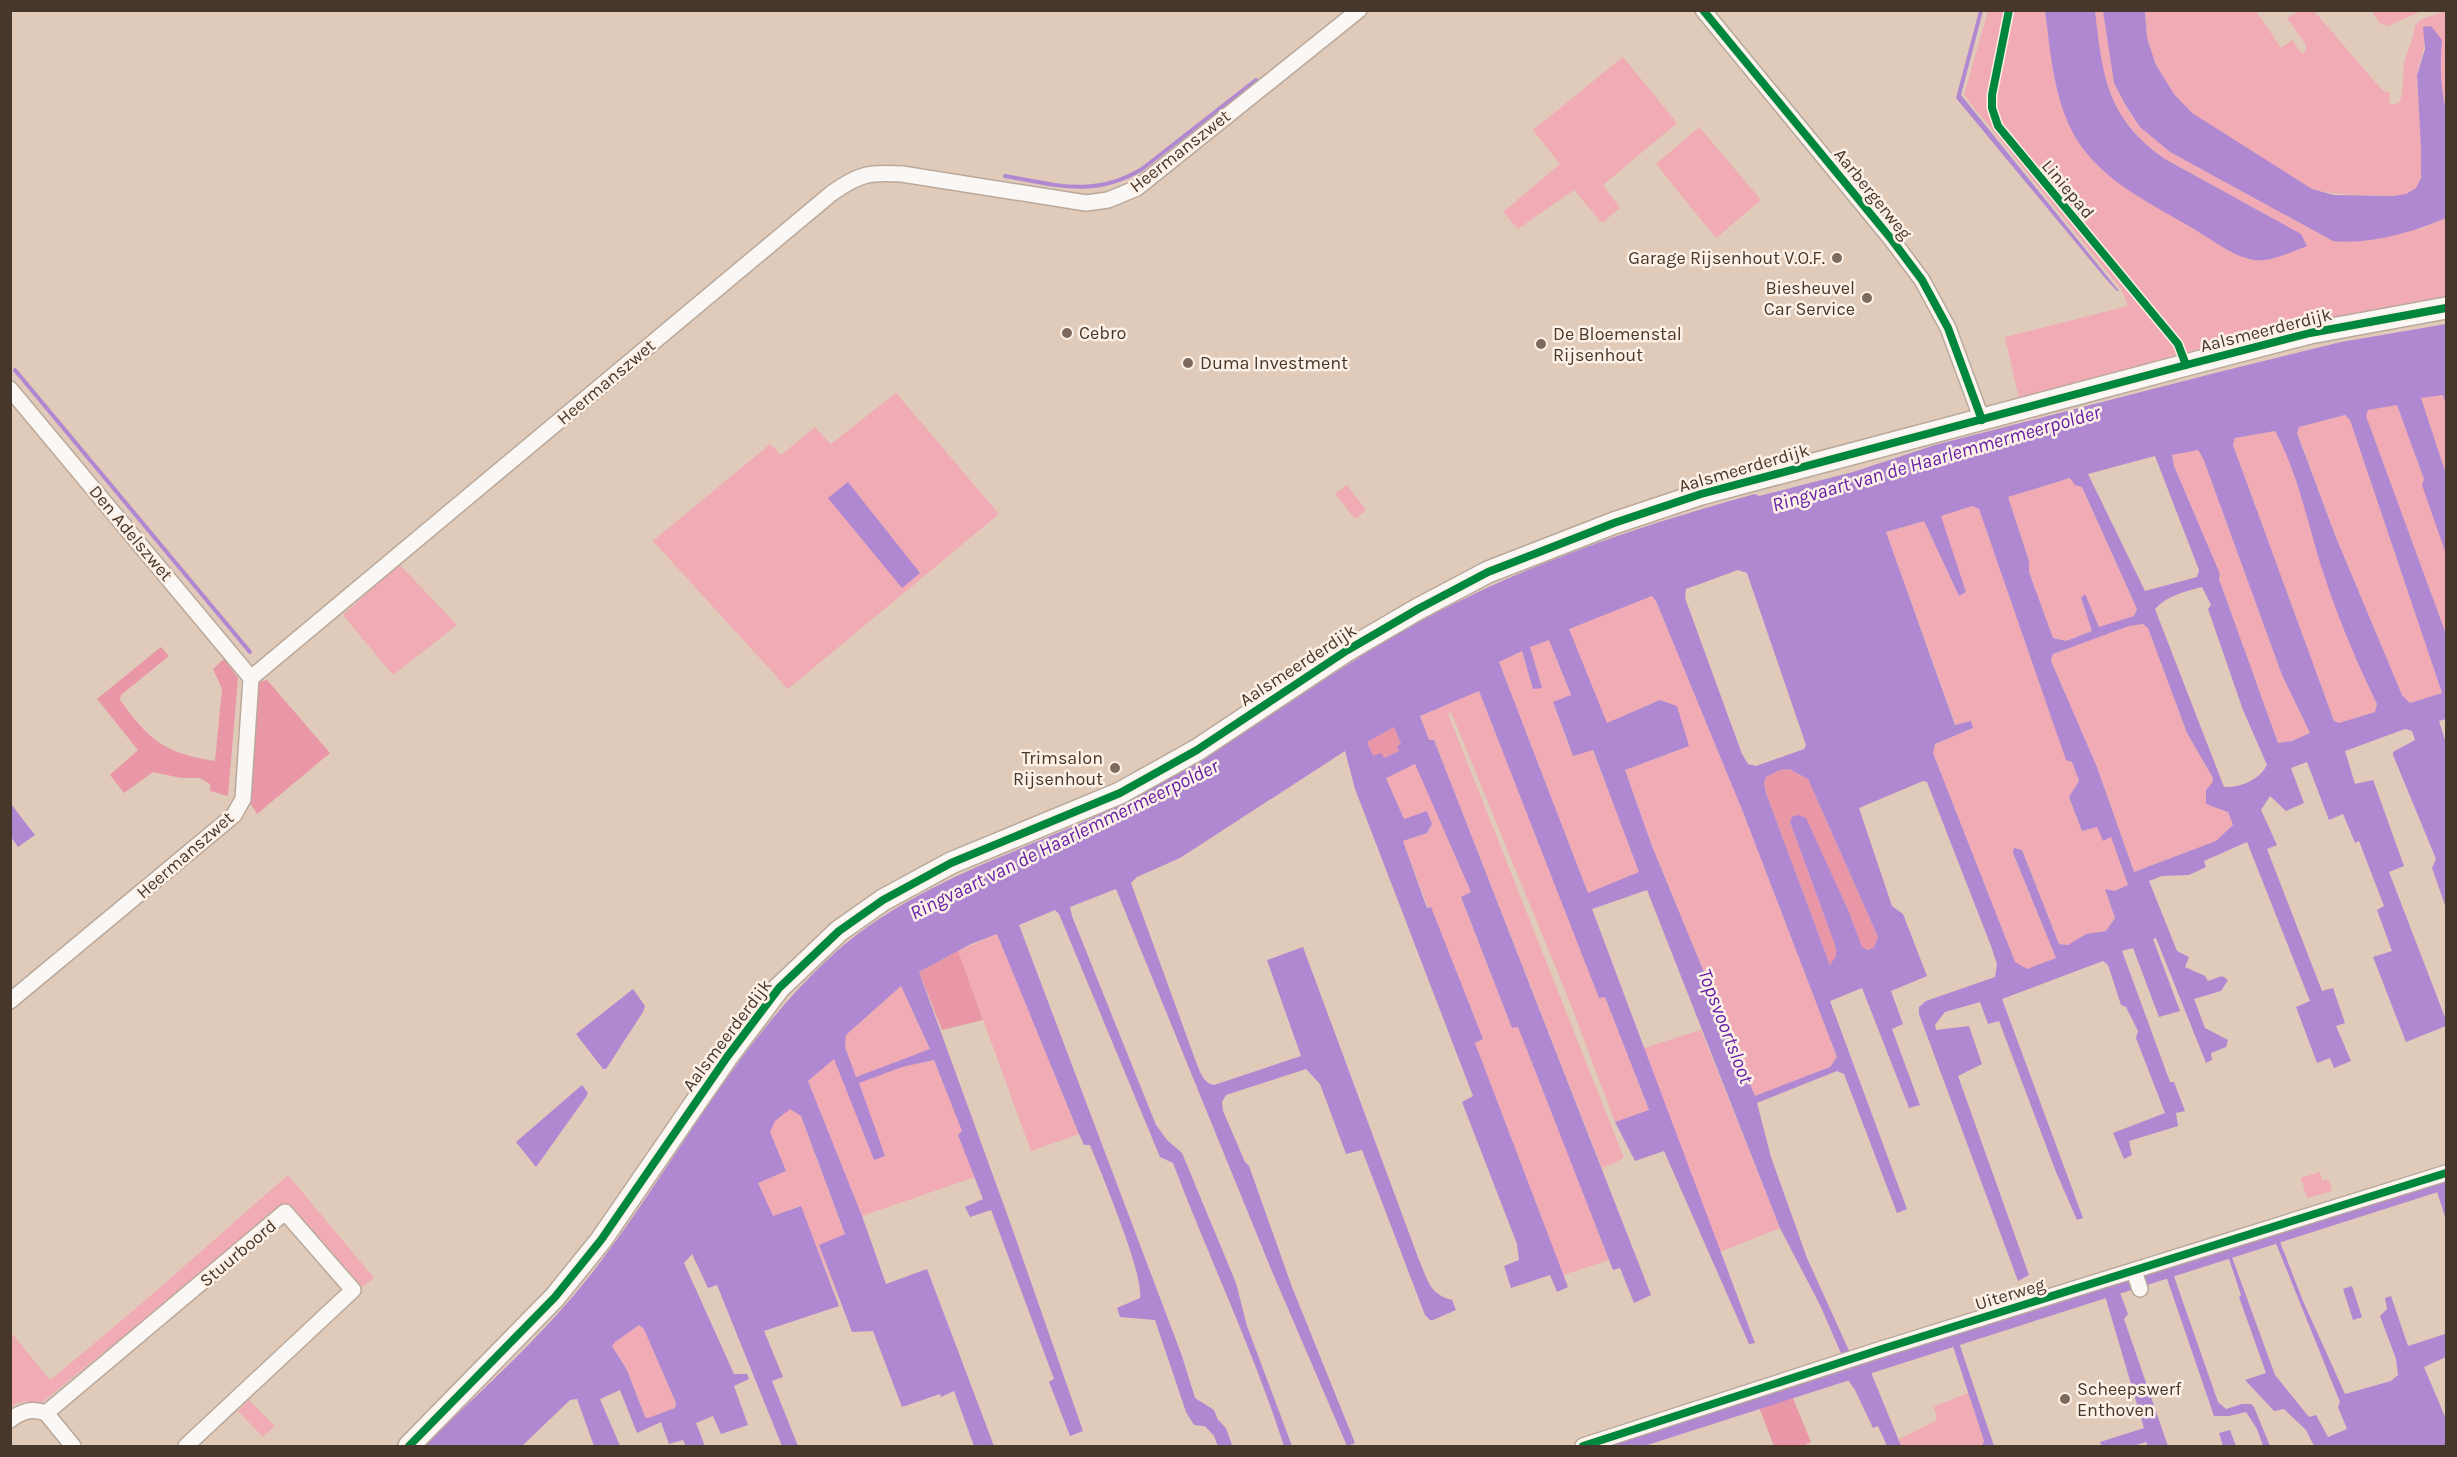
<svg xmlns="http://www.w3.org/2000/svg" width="2457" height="1457" font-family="Karla,sans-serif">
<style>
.green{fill:#f0abb5}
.forest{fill:#e996a7}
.water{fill:#b088d2;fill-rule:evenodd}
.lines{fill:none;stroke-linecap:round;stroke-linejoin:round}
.stream{stroke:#b088d2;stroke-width:4}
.canal{stroke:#b088d2;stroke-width:14}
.street-casing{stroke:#baa99b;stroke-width:18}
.secondary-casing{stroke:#baa99b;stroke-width:24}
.street{stroke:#faf7f4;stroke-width:15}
.secondary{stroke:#faf7f4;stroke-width:21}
.cycleway-casing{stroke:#fdf0e6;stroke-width:11}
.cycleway{stroke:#00873e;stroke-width:8}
.poi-dot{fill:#7d6a5c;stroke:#fdf0e6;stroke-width:2}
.labels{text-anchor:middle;stroke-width:5;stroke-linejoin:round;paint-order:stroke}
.street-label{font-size:18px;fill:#47372a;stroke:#fdf0e6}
.poi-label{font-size:18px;fill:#47372a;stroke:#fdf0e6;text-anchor:start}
.water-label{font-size:20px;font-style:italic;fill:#651fa7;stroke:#fdf0e6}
</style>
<rect width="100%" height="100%" fill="#e0cab9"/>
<g class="green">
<path d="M1988 11H2045L2054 77 2061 103 2081 146 2228 251 2256 260 2301 234 2165 159C2107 118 2102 77 2095 11H2103L2114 83 2126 107 2140 127 2170 152 2333 241 2421 229 2446 218V296L2344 316 2211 346 2019 399 2005 337 2128 306 2121 289 1964 95Z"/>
<path d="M2145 11H2256L2281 48 2292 40 2302 54 2306 51V45L2287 18 2298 11H2314L2383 91 2389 92 2390 105 2399 103C2405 90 2402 78 2404 64 2407 50 2413 42 2415 25L2422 19 2446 11V110C2440 86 2440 64 2441 40L2424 38C2426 54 2417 63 2417 78 2417 99 2429 173 2416 188 2407 198 2389 196 2377 195 2354 195 2334 195 2312 189L2192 114 2174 94 2156 65 2147 38Z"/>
<path d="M2371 11H2422L2388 26 2381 24Z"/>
<path d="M1623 57 1677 123 1603 185 1620 208 1602 223 1574 190 1518 229 1503 212 1560 164 1533 130Z"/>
<path d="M1699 127 1761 200 1716 238 1656 164Z"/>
<path d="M896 393 999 514 788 689 653 541 770 444 781 455 815 427 831 444Z"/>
<path d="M2429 395H2443L2446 406V474L2422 402 2421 397Z"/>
<path d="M2390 405H2397L2424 479 2423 485 2446 554V634L2366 417 2367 410Z"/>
<path d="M2345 415 2350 420 2442 693 2410 703 2402 695 2335 535 2297 432 2299 427Z"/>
<path d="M2275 431 2286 452 2362 672 2377 704 2375 712 2339 723 2334 721 2233 445 2235 438Z"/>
<path d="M2198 450 2203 458 2282 675 2310 733 2292 741 2278 743 2219 579 2220 574 2174 466 2172 455Z"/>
<path d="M2071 478 2082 487 2137 609 2134 616 2099 628 2085 595 2081 598 2092 631 2066 641 2053 638 2029 572V561L2007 497Z"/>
<path d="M1347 485 1366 510 1355 519 1335 494Z"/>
<path d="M1972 506 1979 509 2066 759 2072 762 2079 781 2069 797 2082 831 2097 827 2111 837 2128 885 2114 891 2105 889 2115 918 2106 931 2086 934 2068 945 2059 944 2022 850 2013 854 2056 958 2027 969 2015 963 1933 753 1934 745 1973 728 1956 726 1886 532 1924 521 1959 596 1966 592 1940 516Z"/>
<path d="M399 564 457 625 393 675 343 615Z"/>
<path d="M1652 596 1656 601 1743 812 1837 1057 1830 1067 1755 1096 1652 846 1625 770 1689 746 1660 700 1607 724 1568 629Z"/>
<path d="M2143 624 2148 628 2187 733 2213 778 2212 783 2234 825 2216 841 2134 872 2097 767 2051 661 2053 654 2129 626Z"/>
<path d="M1549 640 1571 696 1553 703 1572 755 1592 749 1640 873 1588 893 1499 662 1522 651 1533 689 1541 687 1529 647Z"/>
<path d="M1479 691 1599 997H1605L1649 1111 1615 1122 1571 1005 1451 712 1448 714 1624 1158 1602 1168 1434 740 1429 741 1420 716Z"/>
<path d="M1416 764 1471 892 1461 898 1512 1028 1518 1026 1609 1260 1563 1275 1475 1043 1482 1039 1431 907 1428 908 1403 841 1427 833 1432 824 1427 812 1404 819 1386 777Z"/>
<path d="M997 934 1079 1134 1031 1151 958 951Z"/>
<path d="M901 986 930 1049 856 1077 845 1047 846 1035Z"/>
<path d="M1701 1030 1780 1228 1720 1252 1644 1048Z"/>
<path d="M834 1058 874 1160 884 1155 858 1083 902 1067 934 1060 963 1131 958 1135 975 1177 862 1216 808 1081Z"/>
<path d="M790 1108 801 1116 845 1235 819 1246 841 1306 800 1206 773 1216 758 1183 786 1171 770 1132 775 1121Z"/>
<path d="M2320 1172 2322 1181 2328 1179 2332 1191 2307 1198 2301 1178Z"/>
<path d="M288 1175 374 1278 362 1287 291 1205 286 1204 40 1404 24 1401 11 1406 10 1331 49 1379 53 1378 148 1298Z"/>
<path d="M639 1325 644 1329 676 1403 674 1408 648 1418 645 1417 627 1370 612 1346 615 1342Z"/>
<path d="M1968 1393 1984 1441 1982 1446H1901L1898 1440 1937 1420 1934 1407Z"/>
<path d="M249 1400 275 1426 263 1437 238 1411Z"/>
</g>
<g class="forest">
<path d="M161 647 169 656 121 695 120 700C150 741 164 753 215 761L222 689 213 669 224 659 238 678 228 796 210 791V784L200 778H181L153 772 124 793 110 775 138 750 97 699Z"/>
<path d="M267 680 330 753 257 814 250 803 254 683Z"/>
<path d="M1394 727 1401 744 1399 751 1384 758 1373 756 1366 742Z"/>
<path d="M1789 769 1808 779 1878 937 1874 947 1868 950 1862 948 1849 912 1806 819 1802 816 1790 822 1836 948 1837 956 1830 965 1766 793 1764 783 1766 777 1780 770Z"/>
<path d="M958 951 983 1020 942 1030 919 972Z"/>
<path d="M1787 1384 1811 1442 1803 1446H1774L1754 1394Z"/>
</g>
<g class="water">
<path d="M1979 11H1983L1961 95 2119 291H2117L2105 278 1956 98Z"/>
<path d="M2045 11H2095C2103 77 2106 117 2165 159L2301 234 2307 246C2292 252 2270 262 2254 260 2231 256 2213 240 2194 229 2154 205 2109 185 2081 146 2054 107 2051 56 2045 11Z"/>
<path d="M2103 11H2145L2147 38 2156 65 2174 94 2192 113 2312 189 2334 195 2393 196 2406 194 2416 188 2421 178V146L2417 75 2425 49 2423 27 2431 26 2442 40C2440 64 2440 86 2446 110V218C2414 232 2368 245 2333 241L2170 152 2140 127 2126 106 2114 83Z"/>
<path d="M2446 324V406L2443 395 2421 398 2446 474V554L2422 485 2424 479 2397 405 2368 410 2366 416 2446 634V719L2439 721 2446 743V908L2432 868 2436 859 2393 755V752L2415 740 2412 731 2405 729 2345 751 2355 784 2373 780 2404 866 2389 872 2446 1020V1026L2406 1042 2373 957 2392 951 2377 910 2384 906 2359 841 2355 843 2343 814 2329 820 2307 762 2291 768 2304 803 2286 811 2270 796 2261 810 2277 845 2267 849 2322 991 2333 988 2345 1023 2336 1026 2351 1061 2334 1068 2330 1058 2317 1063 2296 1007 2310 1001 2247 842 2204 861 2206 867 2189 875 2162 876 2149 881 2177 951 2189 957 2185 967 2205 976 2208 981 2222 976 2228 980 2221 991 2194 999 2205 1028 2228 1040 2226 1047 2211 1053 2212 1060 2206 1063 2156 938 2153 939 2180 1011 2159 1017 2133 948 2122 951 2170 1082H2174L2185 1111 2176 1113 2178 1126 2129 1141 2132 1155 2124 1159 2113 1133 2165 1113 2136 1038 2138 1031 2126 1007 2121 1005 2108 965 2103 961 2002 999 2083 1218 2077 1220 2056 1172 1999 1021 1988 1024 1980 1002 1945 1012 1935 1025 1936 1030 1969 1026 1982 1064 1958 1076 2029 1275 2018 1281 1919 1014V1007L1926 1001 1995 977 1997 964 1991 946 1927 782 1923 781 1859 808 1892 906 1903 914 1927 976 1891 991 1903 1024 1892 1029 1920 1105 1909 1108 1862 988 1830 1001 1907 1209 1897 1213 1844 1074 1837 1071 1757 1103 1771 1157 1807 1258 1855 1364 1868 1365 1901 1446H1887L1878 1426 1873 1428 1855 1390 1842 1371 1847 1367 1820 1305 1780 1228 1647 890 1592 909 1755 1343 1749 1344 1664 1151 1635 1161 1615 1122 1649 1110 1605 997 1599 998 1479 691 1420 716 1429 740H1434L1651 1295 1634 1303 1620 1268 1613 1270 1518 1027 1512 1028 1461 897 1471 892 1415 764 1386 778 1404 819 1427 811 1432 824 1427 833 1403 841 1427 908 1431 907 1483 1039 1475 1043 1568 1287 1557 1292 1550 1275 1511 1288 1504 1266 1519 1260 1517 1244 1462 1102 1473 1096 1355 789 1345 751 1180 858 1137 877 1131 883 1196 1062C1200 1071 1203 1083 1214 1085L1301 1056 1267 960 1303 947 1419 1260C1428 1280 1429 1294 1452 1300L1456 1310 1433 1320H1430L1425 1315 1362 1150 1346 1154 1320 1084 1306 1069 1226 1095 1222 1102 1223 1111 1245 1162 1249 1166 1292 1287 1355 1443 1347 1446 1271 1269 1116 889 1070 907 1072 916 1156 1125 1167 1140 1182 1153 1236 1283 1247 1326 1292 1446H1284C1253 1350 1209 1258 1173 1163L1160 1157 1059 914 1055 910 1019 925 1182 1356 1195 1398 1214 1410 1221 1428 1194 1425 1186 1412 1155 1320 1120 1317 1117 1308 1140 1298C1144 1274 1101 1173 1090 1145H1084L1079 1134 997 934 971 944 919 972 1011 1225 1083 1431 1070 1436 1049 1382 1054 1379 991 1210 970 1217 965 1207 983 1199 958 1135 962 1131 934 1060 902 1067 859 1083 885 1156 874 1160 834 1059 808 1081 862 1216 886 1284 927 1269 994 1446H974L954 1391 941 1397 940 1394 902 1407 873 1331 852 1332 819 1245 845 1234 801 1116 790 1109 775 1121 770 1132 786 1171 758 1183 773 1216 801 1206 839 1306 764 1331 783 1377 772 1381 798 1446H782L717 1285 708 1288 692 1254 684 1263 734 1374H747L749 1379 734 1386 748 1425 721 1434 713 1416 696 1423 705 1446H686L683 1440 669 1444 661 1422 637 1433 620 1390 600 1399 620 1446H594L577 1399 570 1400 522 1446H424C486 1386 553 1327 604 1257 678 1158 736 1046 826 961 912 879 1028 852 1130 800 1228 750 1314 681 1410 627 1519 566 1635 527 1755 494L1759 496 1853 472 1935 445 2219 372 2341 342ZM2345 415 2350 420 2442 693 2410 703 2402 695 2335 535 2297 433 2299 427ZM2275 431C2301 479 2309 533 2327 584 2341 625 2358 665 2377 704L2375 712 2339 723 2334 721 2233 445 2235 438ZM2198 450 2203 458 2282 675 2310 733 2292 741 2278 743 2219 579 2220 574 2174 466 2172 455ZM2155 456 2199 570 2197 577 2145 591 2088 474ZM2070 478 2075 485 2082 487 2137 609 2134 616 2099 627 2085 594 2081 598 2092 631 2066 641 2053 638 2029 572V561L2008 497ZM1972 506 1979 509 2066 760 2072 762 2079 781 2069 797 2082 831 2097 827 2103 841 2111 837 2128 885 2114 891 2105 889 2115 918 2106 931 2086 934 2068 945 2059 944 2022 850 2014 848 2013 853 2056 958 2027 969 2015 962 1933 753 1935 744 1973 728 1971 721 1955 725 1886 532 1924 521 1959 596 1966 592 1941 516ZM1738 570 1747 573 1806 745 1804 749 1756 766 1748 764 1742 754 1685 598 1686 589ZM2202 587 2211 605 2208 609 2243 710 2267 765C2259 780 2241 788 2224 787L2155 609C2168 595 2184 592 2202 587ZM1652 596 1656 601 1743 812 1837 1057 1830 1067 1755 1096 1652 846 1625 770 1689 746 1677 706 1660 700 1607 723 1569 629ZM2143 624 2148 628 2187 733 2213 778 2212 783 2206 790V804L2228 812 2233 825 2216 841 2134 872 2097 767 2051 661 2053 654 2129 626ZM1549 640 1571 695 1553 702 1573 756 1593 750 1639 872 1588 893 1499 662 1522 651 1533 689 1542 688 1530 647ZM1394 727 1401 744 1397 746 1399 751 1384 758 1381 753 1373 756 1367 742ZM1789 769 1808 779 1878 937 1874 947 1868 950 1862 947 1849 912 1806 818 1798 815 1792 817 1790 822 1836 948V956L1830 965 1766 793 1764 783 1766 777 1780 770ZM901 986 930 1049 856 1077 845 1047 846 1035ZM639 1325 644 1329 676 1403 675 1408 648 1418 645 1417 627 1370 612 1346 615 1342Z"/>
<path d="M848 482 920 573 902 588 828 498Z"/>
<path d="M11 804 35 835 18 847 11 837Z"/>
<path d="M633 989 645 1006 643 1012 606 1069H603L576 1034Z"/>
<path d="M582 1085 588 1093 586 1097 536 1167 516 1142Z"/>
<path d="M2446 1182V1220L2435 1185Z"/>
<path d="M2277 1234 2303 1301 2345 1394 2391 1381 2398 1375 2396 1359 2380 1316 2387 1309 2385 1298 2391 1296 2408 1346 2445 1334 2446 1357 2424 1367 2446 1419V1446H2314L2306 1430 2284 1409 2274 1411 2245 1380 2266 1373 2239 1297 2241 1295 2226 1250 2229 1249 2275 1375 2309 1417 2316 1415 2328 1437 2347 1429 2338 1407 2340 1402 2273 1236Z"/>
<path d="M2171 1268 2218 1402 2226 1409 2242 1404H2251L2254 1407 2270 1446H2263L2257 1429 2246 1412 2229 1416H2214L2164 1270Z"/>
<path d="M2117 1285 2128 1314 2124 1319 2168 1446H2148L2146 1442 2133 1446H2102L2100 1442 2144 1428 2103 1289Z"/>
<path d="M2352 1286 2362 1317 2353 1320 2343 1289Z"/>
<path d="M1956 1334 1994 1446H1982L1984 1441 1950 1337Z"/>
<path d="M2230 1430 2236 1446H2223L2219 1433Z"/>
</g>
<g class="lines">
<g class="stream">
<path d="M1005 176C1056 185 1094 198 1142 169L1256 80"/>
<path d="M15 370 250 652"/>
</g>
<g class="canal">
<path d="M1203 1414 1220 1432 1225 1446"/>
<path d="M1621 1446 2446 1182"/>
</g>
<g class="street-casing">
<g id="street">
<path d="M1703 10 1892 240 1922 280 1948 328 1982 420"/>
<path d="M10 389 251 678"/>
<path d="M10 1001 234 815 243 799 251 678 832 193C859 174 869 172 902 174L1086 203 1108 200 1137 188 1359 10"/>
<path d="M2134 1271 2140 1289"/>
<path d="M46 1413 73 1446"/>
<path d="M10 1420C22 1411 31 1408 46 1413L285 1212 353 1290 186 1446"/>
<path d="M1583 1446 1882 1349 2446 1173"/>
</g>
</g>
<g class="secondary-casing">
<path id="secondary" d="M409 1446 555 1297 601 1240 727 1057 779 988 839 931 883 900 951 863 1120 793 1197 750 1346 651 1418 609 1488 572 1614 523 1701 494 2186 365 2310 333 2446 308"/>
</g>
<use href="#street" class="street"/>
<use href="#secondary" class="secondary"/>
<g class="cycleway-casing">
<g id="cycleway">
<path d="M1703 10 1892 240 1922 280 1948 328 1982 420"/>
<path d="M2009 10 1992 95V108L1998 126 2178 344 2186 365"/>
<path d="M409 1446 555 1297 601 1240 727 1057 779 988 839 931 883 900 951 863 1120 793 1197 750 1346 651 1418 609 1488 572 1614 523 1701 494 2186 365 2310 333 2446 308"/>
<path d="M1583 1446 1882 1349 2446 1173"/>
</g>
</g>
<use href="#cycleway" class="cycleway"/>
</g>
<g class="poi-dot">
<circle cx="1837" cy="258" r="6"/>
<circle cx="1867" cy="298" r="6"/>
<circle cx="1067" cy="333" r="6"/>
<circle cx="1541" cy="344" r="6"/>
<circle cx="1188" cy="363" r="6"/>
<circle cx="1115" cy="768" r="6"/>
<circle cx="2065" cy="1399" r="6"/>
</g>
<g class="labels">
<g class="street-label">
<text transform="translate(1180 151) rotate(-38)" y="6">Heermanszwet</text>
<text transform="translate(2068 189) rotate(50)" y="6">Liniepad</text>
<text transform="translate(1873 194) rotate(51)" y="6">Aarbergerweg</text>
<text transform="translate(2266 330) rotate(-14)" y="6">Aalsmeerderdijk</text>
<text transform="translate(606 382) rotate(-40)" y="6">Heermanszwet</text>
<text transform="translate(1744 468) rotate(-16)" y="6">Aalsmeerderdijk</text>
<text transform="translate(131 533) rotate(50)" y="6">Den Adelszwet</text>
<text transform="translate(1298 665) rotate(-33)" y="6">Aalsmeerderdijk</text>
<text transform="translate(185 855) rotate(-41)" y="6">Heermanszwet</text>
<text transform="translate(727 1035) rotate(-53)" y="6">Aalsmeerderdijk</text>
<text transform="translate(238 1253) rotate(-40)" y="6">Stuurboord</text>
<text transform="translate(2010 1294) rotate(-17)" y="6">Uiterweg</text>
</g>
<g class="poi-label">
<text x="1825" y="264" text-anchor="end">Garage Rijsenhout V.O.F.</text>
<text x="1855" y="294" text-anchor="end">Biesheuvel<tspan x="1855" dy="21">Car Service</tspan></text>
<text x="1079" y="339">Cebro</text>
<text x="1553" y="340">De Bloemenstal<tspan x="1553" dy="21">Rijsenhout</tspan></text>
<text x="1200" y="369">Duma Investment</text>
<text x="1103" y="764" text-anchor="end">Trimsalon<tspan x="1103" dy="21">Rijsenhout</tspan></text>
<text x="2077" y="1395">Scheepswerf<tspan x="2077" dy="21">Enthoven</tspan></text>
</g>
<g class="water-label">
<text transform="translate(1936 458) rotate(-16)" y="7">Ringvaart van de Haarlemmermeerpolder</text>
<text transform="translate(1064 839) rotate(-26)" y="7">Ringvaart van de Haarlemmermeerpolder</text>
<text transform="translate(1726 1026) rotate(69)" y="7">Topsvoortsloot</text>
</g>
</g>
<rect width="2457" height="1457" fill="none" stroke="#47372a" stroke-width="24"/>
</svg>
